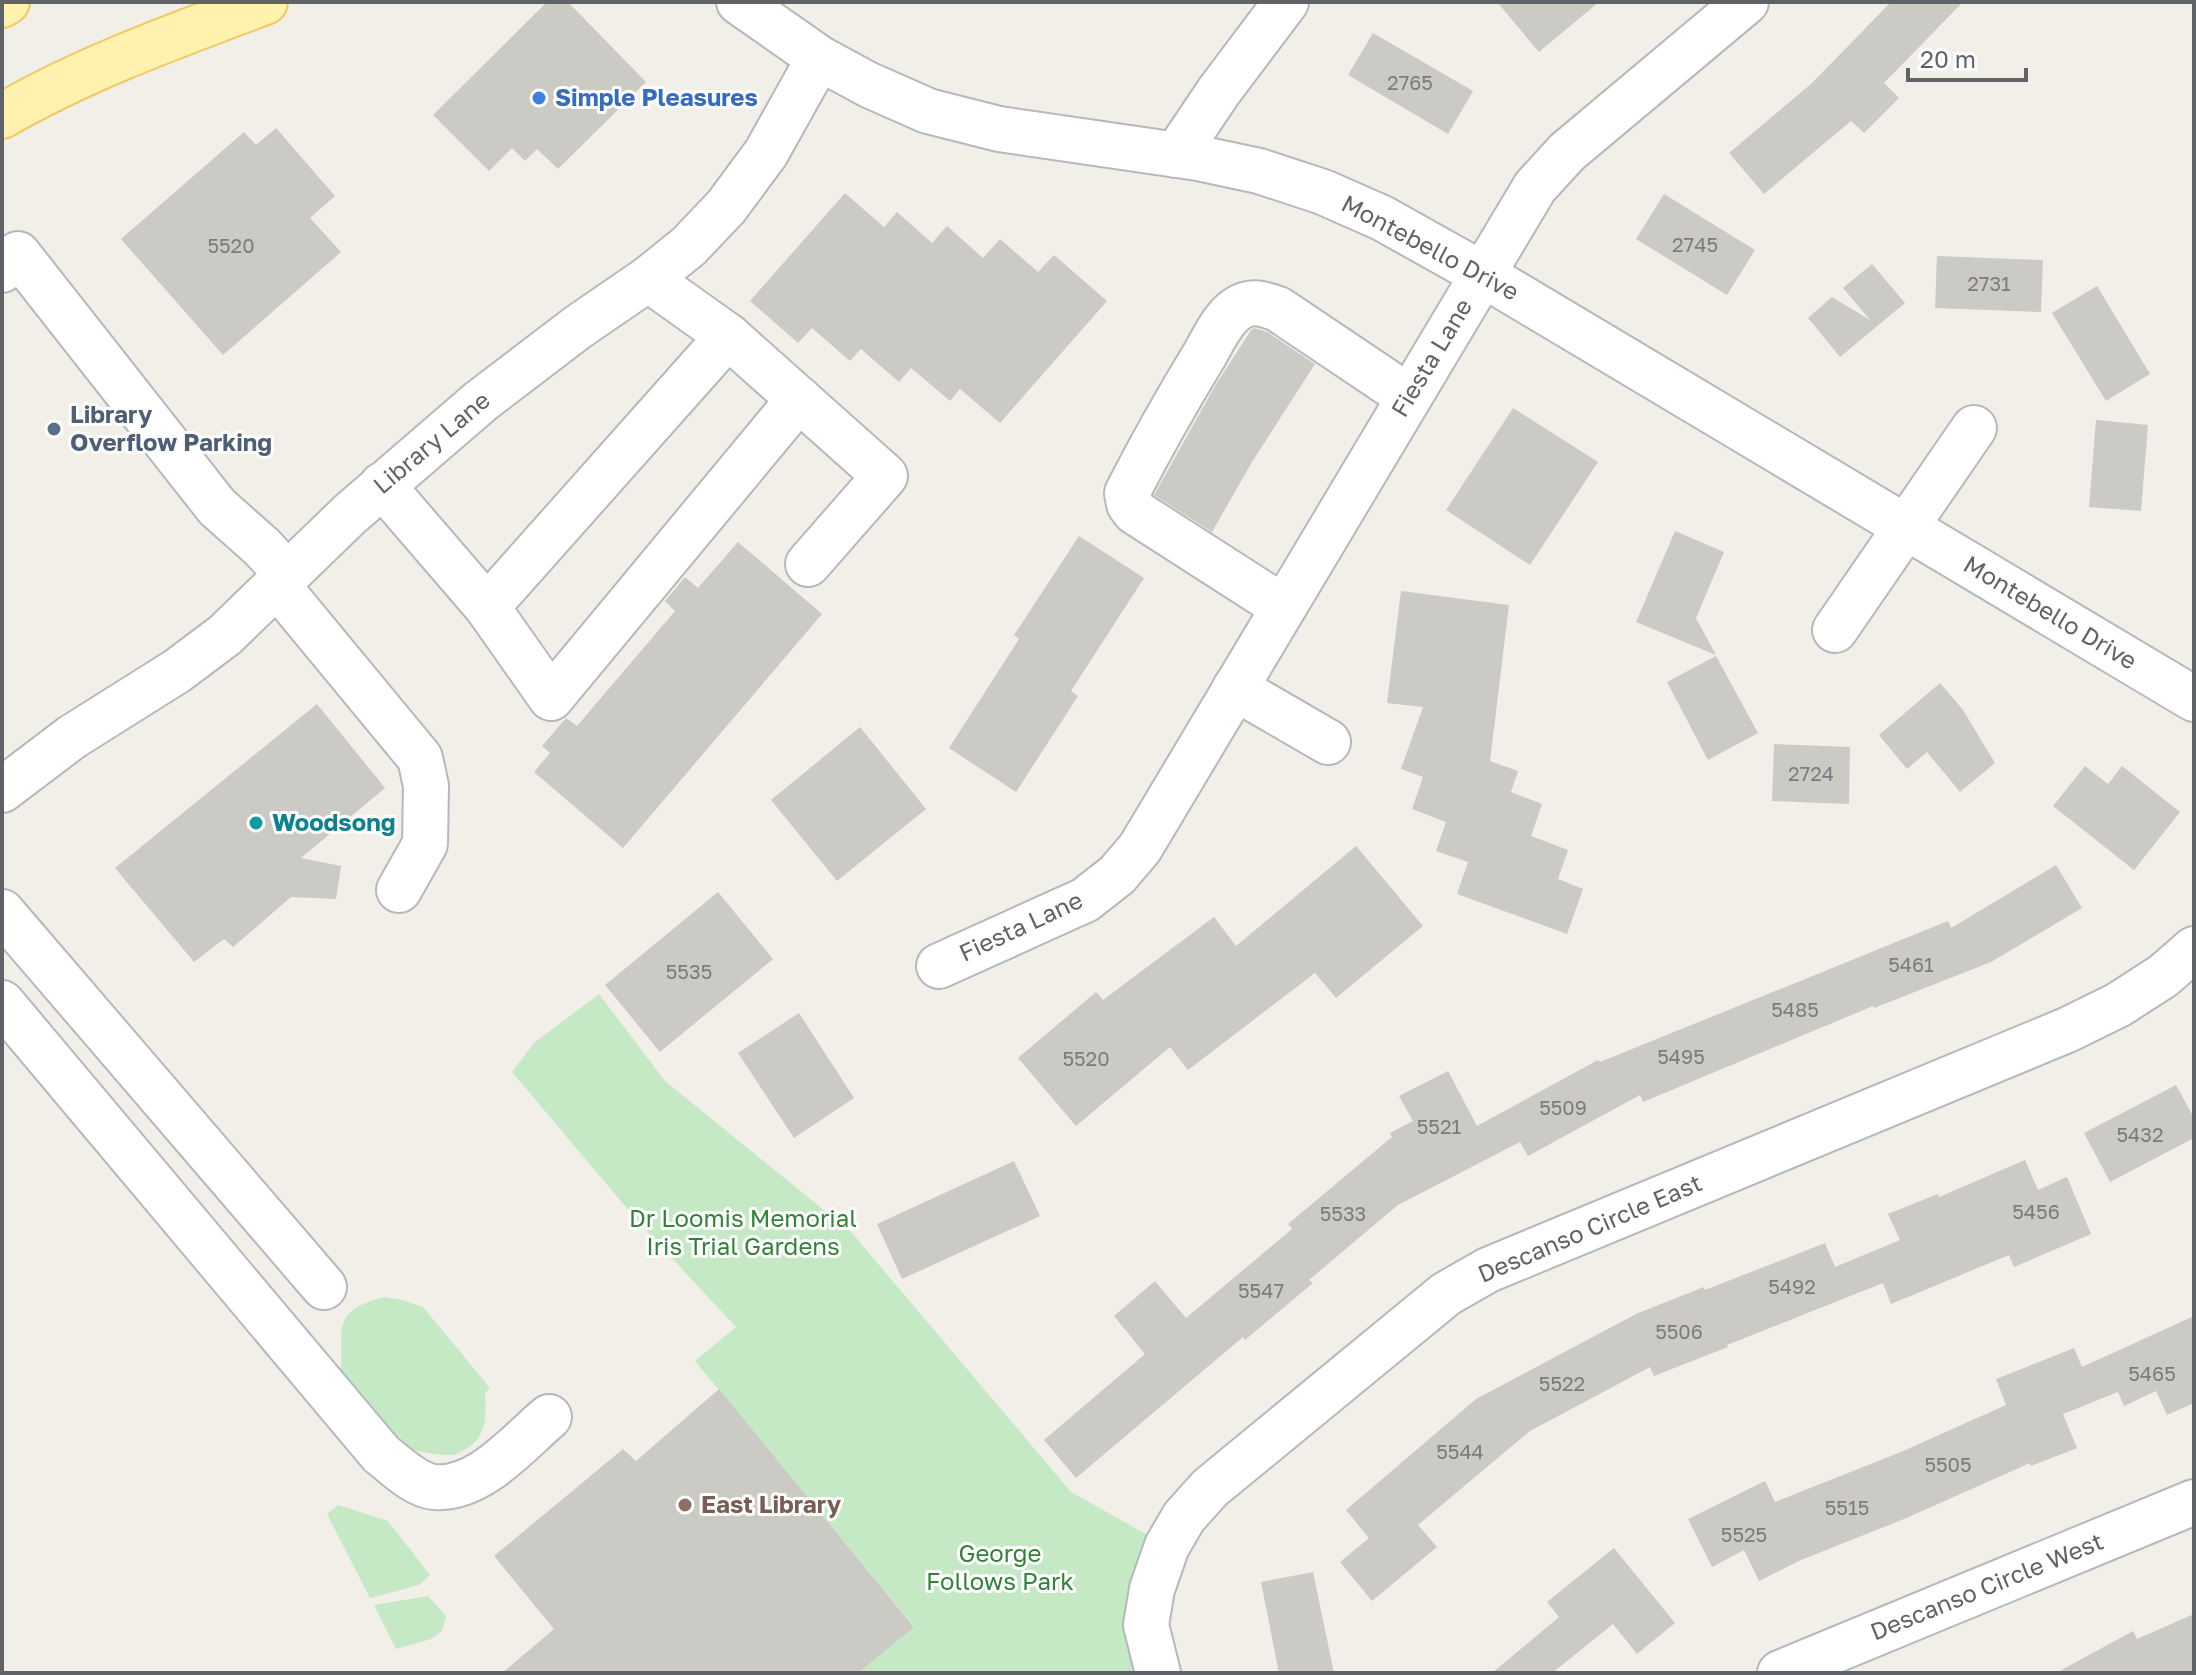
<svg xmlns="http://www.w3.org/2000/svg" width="2196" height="1675" font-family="'Golos Text',sans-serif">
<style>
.green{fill:#c5e8c5}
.building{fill:#cccac5}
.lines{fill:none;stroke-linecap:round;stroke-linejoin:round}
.minor-casing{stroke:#b5b8bc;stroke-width:48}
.major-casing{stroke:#f2c960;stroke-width:48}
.minor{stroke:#fff;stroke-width:44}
.major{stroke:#fff2af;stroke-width:44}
.shop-dot{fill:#3f7fe0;stroke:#fff;stroke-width:3}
.service-dot{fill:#5c6f8a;stroke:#fff;stroke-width:3}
.culture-dot{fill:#0f9aa8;stroke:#fff;stroke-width:3}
.education-dot{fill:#8d6e63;stroke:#fff;stroke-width:3}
.labels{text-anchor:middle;stroke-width:6;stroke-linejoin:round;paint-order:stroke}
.number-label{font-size:20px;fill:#7a7d7f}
.shop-label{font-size:24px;font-weight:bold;fill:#366cbe;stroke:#fff;text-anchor:start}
.street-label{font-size:24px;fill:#5f6368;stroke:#fff}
.service-label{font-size:24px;font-weight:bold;fill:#4e5e75;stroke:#fff;text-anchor:start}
.culture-label{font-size:24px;font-weight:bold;fill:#0d838f;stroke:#fff;text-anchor:start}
.park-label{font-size:24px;fill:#348238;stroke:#fff}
.education-label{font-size:24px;font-weight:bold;fill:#785e54;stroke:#fff;text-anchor:start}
</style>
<rect width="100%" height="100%" fill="#f1efe8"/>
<g class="green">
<path d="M599 994 665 1081 852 1233 1071 1492 1167 1546 1158 1673H858L914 1626 695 1361 736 1327 642 1226 512 1072 534 1043Z"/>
<path d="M384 1297 402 1300 423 1307 490 1388 485 1393C486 1415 488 1436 466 1449 460 1452 455 1456 448 1455 433 1455 420 1450 404 1450L341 1375C344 1329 329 1312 384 1297Z"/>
<path d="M338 1505 388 1521 430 1575 419 1585 370 1598 327 1514Z"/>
<path d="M428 1596 446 1616 442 1631 431 1639 396 1649 374 1605Z"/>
</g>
<g class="building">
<path d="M547 2H568L646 82 558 169 537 149 525 161 512 148 489 171 433 115Z"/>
<path d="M1497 2H1599L1539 52Z"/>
<path d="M1891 2H1963L1884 83 1899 98 1864 133 1851 121 1764 194 1729 153 1812 83Z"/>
<path d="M1373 33 1473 91 1448 134 1348 75Z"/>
<path d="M276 128 335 196 310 218 341 252 223 355 121 239 244 132 256 145Z"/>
<path d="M845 193 884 227 897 212 932 243 947 226 983 258 1000 239 1038 272 1054 255 1107 301 1000 423 960 389 950 401 911 368 899 382 861 349 850 361 812 328 798 343 750 301Z"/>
<path d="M1664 194 1755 250 1727 295 1636 239Z"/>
<path d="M1937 256 2043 260 2041 312 1935 308Z"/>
<path d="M1872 264 1905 303 1840 357 1808 318 1832 297 1870 320 1843 288Z"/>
<path d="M2097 286 2150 374 2106 401 2052 313Z"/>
<path d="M1254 328 1267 332 1315 364 1252 462 1212 532 1154 495 1215 386 1251 330Z"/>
<path d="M1513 408 1598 462 1530 565 1446 510Z"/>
<path d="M2096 420 2148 425 2141 511 2089 507Z"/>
<path d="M1675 531 1724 552 1696 618 1716 655 1636 622Z"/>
<path d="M1079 536 1144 578 1071 691 1078 696 1016 792 949 748 1019 639 1014 635Z"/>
<path d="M738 542 822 614 623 848 534 772 550 753 542 746 566 718 577 726 675 611 665 601 685 577 698 588Z"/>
<path d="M1401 591 1509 605 1490 761 1518 771 1511 792 1542 804 1531 836 1568 850 1558 879 1583 889 1567 934 1457 894 1468 862 1436 851 1446 822 1412 809 1423 777 1401 769 1423 707 1387 703Z"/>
<path d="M1716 656 1758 733 1708 760 1667 682Z"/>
<path d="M1940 683 1963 710 1995 763 1960 792 1927 752 1907 769 1879 735Z"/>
<path d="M317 704 385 788 301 858 341 866 336 899 291 897 233 947 224 939 194 962 115 868Z"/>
<path d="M860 727 926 809 837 881 771 800Z"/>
<path d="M1774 744 1850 747 1849 804 1772 801Z"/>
<path d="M2085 766 2108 784 2122 766 2180 812 2134 870 2053 806Z"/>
<path d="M1356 846 1423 926 1336 998 1315 973 1188 1070 1170 1047 1076 1126 1018 1058 1096 992 1103 1000 1214 917 1236 946Z"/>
<path d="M2056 865 2082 908 1991 962 1874 1008 1873 1006 1643 1102 1640 1095 1528 1156 1520 1142 1398 1205 1309 1280 1313 1283 1245 1340 1243 1337 1076 1478 1044 1440 1145 1354 1114 1316 1155 1281 1186 1318 1292 1229 1288 1224 1392 1137 1390 1133 1413 1121 1399 1096 1448 1071 1477 1126 1598 1060 1600 1062 1948 921 1951 928Z"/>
<path d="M718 892 773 959 660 1052 605 985Z"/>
<path d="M799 1013 854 1098 794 1138 738 1053Z"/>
<path d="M2176 1085 2194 1118V1138L2110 1182 2084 1133Z"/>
<path d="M2025 1160 2038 1190 2067 1177 2091 1234 2014 1267 2009 1255 1891 1304 1883 1283 1727 1345 1728 1347 1654 1376 1650 1367 1530 1431 1418 1525 1437 1547 1372 1601 1340 1562 1369 1538 1346 1510 1476 1399 1638 1313 1704 1287 1705 1290 1825 1243 1835 1267 1900 1240 1888 1214 1938 1194 1939 1197Z"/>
<path d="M1014 1161 1040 1216 902 1279 877 1224Z"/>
<path d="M2194 1316V1403L2167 1415 2156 1391 2124 1406 2118 1392 2063 1414 2077 1448 2031 1466 2030 1463 1904 1519 1801 1560 1759 1581 1744 1550 1712 1567 1688 1519 1765 1481 1775 1502 1901 1452 2006 1405 1996 1379 2074 1348 2082 1367Z"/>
<path d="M719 1389 914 1627 858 1673H502L554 1629 494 1556 623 1449 636 1461Z"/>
<path d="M1614 1548 1675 1623 1637 1654 1613 1624 1552 1673H1492L1559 1617 1547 1602Z"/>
<path d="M1313 1572 1334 1673H1279L1261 1582Z"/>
<path d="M2194 1614V1673H2056L2133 1631 2137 1639Z"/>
</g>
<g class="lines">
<g class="minor-casing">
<g id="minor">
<path d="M739 2 819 58 869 85 928 111 999 129 1198 158 1259 171 1323 192 1382 218 1482 274 2194 699"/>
<path d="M1176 155 1219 91 1286 2"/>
<path d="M2 270 18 254 217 507 262 547 287 574"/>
<path d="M728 336 885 476 808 564"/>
<path d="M382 485 487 607 728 336 648 279"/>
<path d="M277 585 420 758 426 786 425 844 399 890"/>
<path d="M487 607 551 698 799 399"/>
<path d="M1283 607 1135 512 1129 504 1127 493C1151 446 1177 400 1205 354 1213 340 1223 318 1237 309 1251 299 1264 304 1278 309L1409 397"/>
<path d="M1835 630 1974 428"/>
<path d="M1235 688 1328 742"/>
<path d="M2 790 72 737 177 671 225 635 350 514 481 401 578 327 648 279 689 246 726 207 766 153 819 58"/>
<path d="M2 912 324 1287"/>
<path d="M939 966 1085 900 1117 875 1140 848 1535 187 1567 152 1746 2"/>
<path d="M2 1003 381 1454C395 1465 415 1485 434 1487 479 1491 518 1443 549 1417"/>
<path d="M1158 1673 1146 1625 1152 1589 1167 1546 1184 1517 1210 1488 1446 1294 1488 1270 2067 1030 2118 1005 2163 976 2194 949"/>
<path d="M1780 1673 2194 1502"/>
</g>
</g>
<g class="major-casing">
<g id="major">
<path d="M2 5 7 2"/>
<path d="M2 116C85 68 175 36 265 2"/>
</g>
</g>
<use href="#minor" class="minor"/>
<use href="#major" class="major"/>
</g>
<circle class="shop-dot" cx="539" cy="98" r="8"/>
<circle class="service-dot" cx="54" cy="429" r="8"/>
<circle class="culture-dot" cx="256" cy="823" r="8"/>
<circle class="education-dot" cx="685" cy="1505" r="8"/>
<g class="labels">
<g class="number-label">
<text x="1410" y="90">2765</text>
<text x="1695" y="252">2745</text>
<text x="231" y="253">5520</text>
<text x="1989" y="291">2731</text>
<text x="1811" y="781">2724</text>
<text x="1911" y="972">5461</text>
<text x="689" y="979">5535</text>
<text x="1795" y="1017">5485</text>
<text x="1681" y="1064">5495</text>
<text x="1086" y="1066">5520</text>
<text x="1563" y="1115">5509</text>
<text x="1439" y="1134">5521</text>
<text x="2140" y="1142">5432</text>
<text x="2036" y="1219">5456</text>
<text x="1343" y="1221">5533</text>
<text x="1792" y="1294">5492</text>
<text x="1261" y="1298">5547</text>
<text x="1679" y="1339">5506</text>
<text x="2152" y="1381">5465</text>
<text x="1562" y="1391">5522</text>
<text x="1460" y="1459">5544</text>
<text x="1948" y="1472">5505</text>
<text x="1847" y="1515">5515</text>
<text x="1744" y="1542">5525</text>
</g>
<g class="shop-label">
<text x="555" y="106">Simple Pleasures</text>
</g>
<g class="street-label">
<text transform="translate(1430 248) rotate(28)" y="8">Montebello Drive</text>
<text transform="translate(1432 358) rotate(-59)" y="8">Fiesta Lane</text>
<text transform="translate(432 443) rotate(-40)" y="8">Library Lane</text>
<text transform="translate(2050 613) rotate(31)" y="8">Montebello Drive</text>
<text transform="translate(1021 927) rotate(-25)" y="8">Fiesta Lane</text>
<text transform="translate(1590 1229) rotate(-23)" y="8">Descanso Circle East</text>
<text transform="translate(1987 1587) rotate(-22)" y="8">Descanso Circle West</text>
</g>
<g class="service-label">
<text x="70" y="423">Library<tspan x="70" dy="28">Overflow Parking</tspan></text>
</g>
<g class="culture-label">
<text x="272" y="831">Woodsong</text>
</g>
<g class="park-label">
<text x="743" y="1227">Dr Loomis Memorial<tspan x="743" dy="28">Iris Trial Gardens</tspan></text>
<text x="1000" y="1562">George<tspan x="1000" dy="28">Follows Park</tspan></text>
</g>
<g class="education-label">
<text x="701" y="1513">East Library</text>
</g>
</g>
<rect width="2196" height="1675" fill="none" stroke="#5f6368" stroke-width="8"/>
<path d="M1908 68v12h118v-12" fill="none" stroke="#5f6368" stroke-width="4"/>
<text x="1920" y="68" font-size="24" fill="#5f6368" stroke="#ffffff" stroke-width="6" paint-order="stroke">20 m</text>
</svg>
